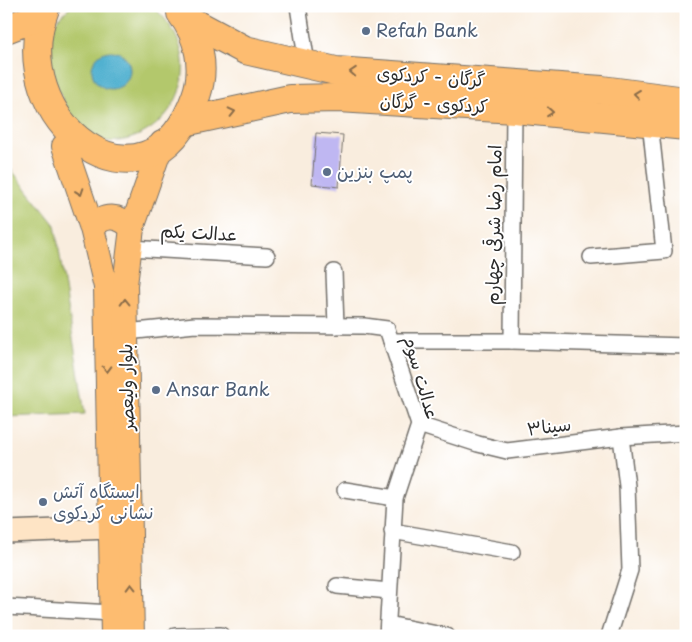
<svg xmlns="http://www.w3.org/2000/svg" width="692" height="642" font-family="'Playpen Sans','Playpen Sans Arabic',sans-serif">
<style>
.green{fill:#b3c86c;stroke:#6f7a4c}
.water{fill:#51b1d0;stroke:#3e6e7e}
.building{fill:#bfb7f2}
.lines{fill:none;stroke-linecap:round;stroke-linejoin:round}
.street-casing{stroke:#736f6a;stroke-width:18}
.secondary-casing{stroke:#736f6a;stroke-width:24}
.primary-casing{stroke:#736f6a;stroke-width:26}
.highway-casing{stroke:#736f6a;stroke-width:30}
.street{stroke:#fff;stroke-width:15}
.secondary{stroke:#fee4c5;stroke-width:21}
.primary{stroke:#fdbc6f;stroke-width:24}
.highway{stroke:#fdbc6f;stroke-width:28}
.oneway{stroke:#8a6c4a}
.service-dot{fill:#5c6f8a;stroke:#fff;stroke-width:2}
.labels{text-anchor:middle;stroke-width:4;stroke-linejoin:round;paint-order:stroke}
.service-label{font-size:18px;fill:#4e5e75;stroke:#fff;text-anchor:start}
.street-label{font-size:18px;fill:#2b2b2b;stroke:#fff}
</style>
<rect width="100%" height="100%" fill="#fff"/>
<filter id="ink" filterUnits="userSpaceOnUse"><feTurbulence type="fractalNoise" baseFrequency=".02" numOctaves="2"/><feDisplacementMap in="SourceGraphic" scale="10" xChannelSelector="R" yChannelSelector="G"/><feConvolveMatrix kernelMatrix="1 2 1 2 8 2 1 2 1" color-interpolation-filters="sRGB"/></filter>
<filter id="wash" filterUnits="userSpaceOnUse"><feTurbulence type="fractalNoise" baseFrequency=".0096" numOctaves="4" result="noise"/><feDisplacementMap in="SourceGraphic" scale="20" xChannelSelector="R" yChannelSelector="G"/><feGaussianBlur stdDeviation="1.12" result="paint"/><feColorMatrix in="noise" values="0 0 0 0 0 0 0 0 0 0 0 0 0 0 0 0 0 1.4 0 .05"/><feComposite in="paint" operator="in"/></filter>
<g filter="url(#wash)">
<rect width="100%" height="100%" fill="#f9edde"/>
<g class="green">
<path d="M72 6C86 6 143 3 152 7 160 12 167 21 172 29 201 75 171 133 119 141 105 143 91 138 78 133L40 49C48 31 56 18 72 6Z"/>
<path d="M6 163 55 225 85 414 6 417Z"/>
</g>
<circle class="water" cx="111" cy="70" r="19"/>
<g id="blocks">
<path class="building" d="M316 133 343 135 339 187 312 184Z"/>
</g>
</g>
<g filter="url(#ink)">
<use href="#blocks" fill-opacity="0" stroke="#736f6a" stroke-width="1"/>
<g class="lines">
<g class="street-casing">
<g id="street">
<path d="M298 6 307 64"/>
<path d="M130 248 267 256"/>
<path d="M591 257 664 251 650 122"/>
<path d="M334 272 336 326"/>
<path d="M126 332 195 325 364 326 387 329 419 425 395 498 387 636"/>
<path d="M391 341H512L686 346"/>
<path d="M512 341 514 109"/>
<path d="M419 425 478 444 507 451 621 437 686 433"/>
<path d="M345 490 395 498"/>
<path d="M392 531 512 552"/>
<path d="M337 586 389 591"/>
<path d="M6 607 112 613"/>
<path d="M388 624 447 636"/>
<path d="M175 636 221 635"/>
<path d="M609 636 630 570 627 486 621 437"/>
</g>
</g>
<g class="secondary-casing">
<path id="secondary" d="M6 532 110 528"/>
</g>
<g class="primary-casing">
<g id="primary">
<path d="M64 146 92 228 106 287 113 636"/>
<path d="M92 228C104 213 119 215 132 228"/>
<path d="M132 636 125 285 132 228 162 143"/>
</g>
</g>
<g class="highway-casing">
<g id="highway">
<path d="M46 6C0 121 148 232 196 96 206 68 199 36 181 13"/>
<path d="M185 18 245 50 336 71 602 90 686 101"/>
<path d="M6 29 37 17"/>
<path d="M184 122 290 99 339 98 514 109 686 126"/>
</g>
</g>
<use href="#street" class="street"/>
<use href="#secondary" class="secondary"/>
<use href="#primary" class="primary"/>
<use href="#highway" class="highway"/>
</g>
<defs><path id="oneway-chevron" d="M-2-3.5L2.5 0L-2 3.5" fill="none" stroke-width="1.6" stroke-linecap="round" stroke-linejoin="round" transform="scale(1.25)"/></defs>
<g class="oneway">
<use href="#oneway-chevron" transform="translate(353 72) rotate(-176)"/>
<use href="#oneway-chevron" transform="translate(637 94) rotate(-173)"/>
<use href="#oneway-chevron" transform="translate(232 112) rotate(-13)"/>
<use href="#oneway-chevron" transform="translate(550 112) rotate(5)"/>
<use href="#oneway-chevron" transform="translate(80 192) rotate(71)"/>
<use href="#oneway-chevron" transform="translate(125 302) rotate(-91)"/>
<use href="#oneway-chevron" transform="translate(107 369) rotate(89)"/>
<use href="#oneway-chevron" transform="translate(131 587) rotate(-91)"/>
</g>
</g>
<g class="service-dot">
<circle cx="366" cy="31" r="5"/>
<circle cx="327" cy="172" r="5"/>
<circle cx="156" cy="390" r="5"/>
<circle cx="43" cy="502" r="5"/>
</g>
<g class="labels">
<g class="service-label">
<text x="376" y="37">Refah Bank</text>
<text x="337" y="178">پمپ بنزین</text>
<text x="166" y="396">Ansar Bank</text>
<text x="53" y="498">ایستگاه آتش<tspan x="53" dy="21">نشانی کردکوی</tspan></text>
</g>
<g class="street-label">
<text transform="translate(431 77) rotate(4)" y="6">گرگان - کردکوی</text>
<text transform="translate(434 104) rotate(3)" y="6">کردکوی - گرگان</text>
<text transform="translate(494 225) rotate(-89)" y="6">امام رضا شرقی چهارم</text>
<text transform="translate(199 233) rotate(3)" y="6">عدالت یکم</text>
<text transform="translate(421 378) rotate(74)" y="6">عدالت سوم</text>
<text transform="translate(127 387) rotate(-91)" y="6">بلوار ولیعصر</text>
<text transform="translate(549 427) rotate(-7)" y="6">سینا۳</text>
</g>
</g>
<rect width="692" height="642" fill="none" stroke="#fff" stroke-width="25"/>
</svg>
